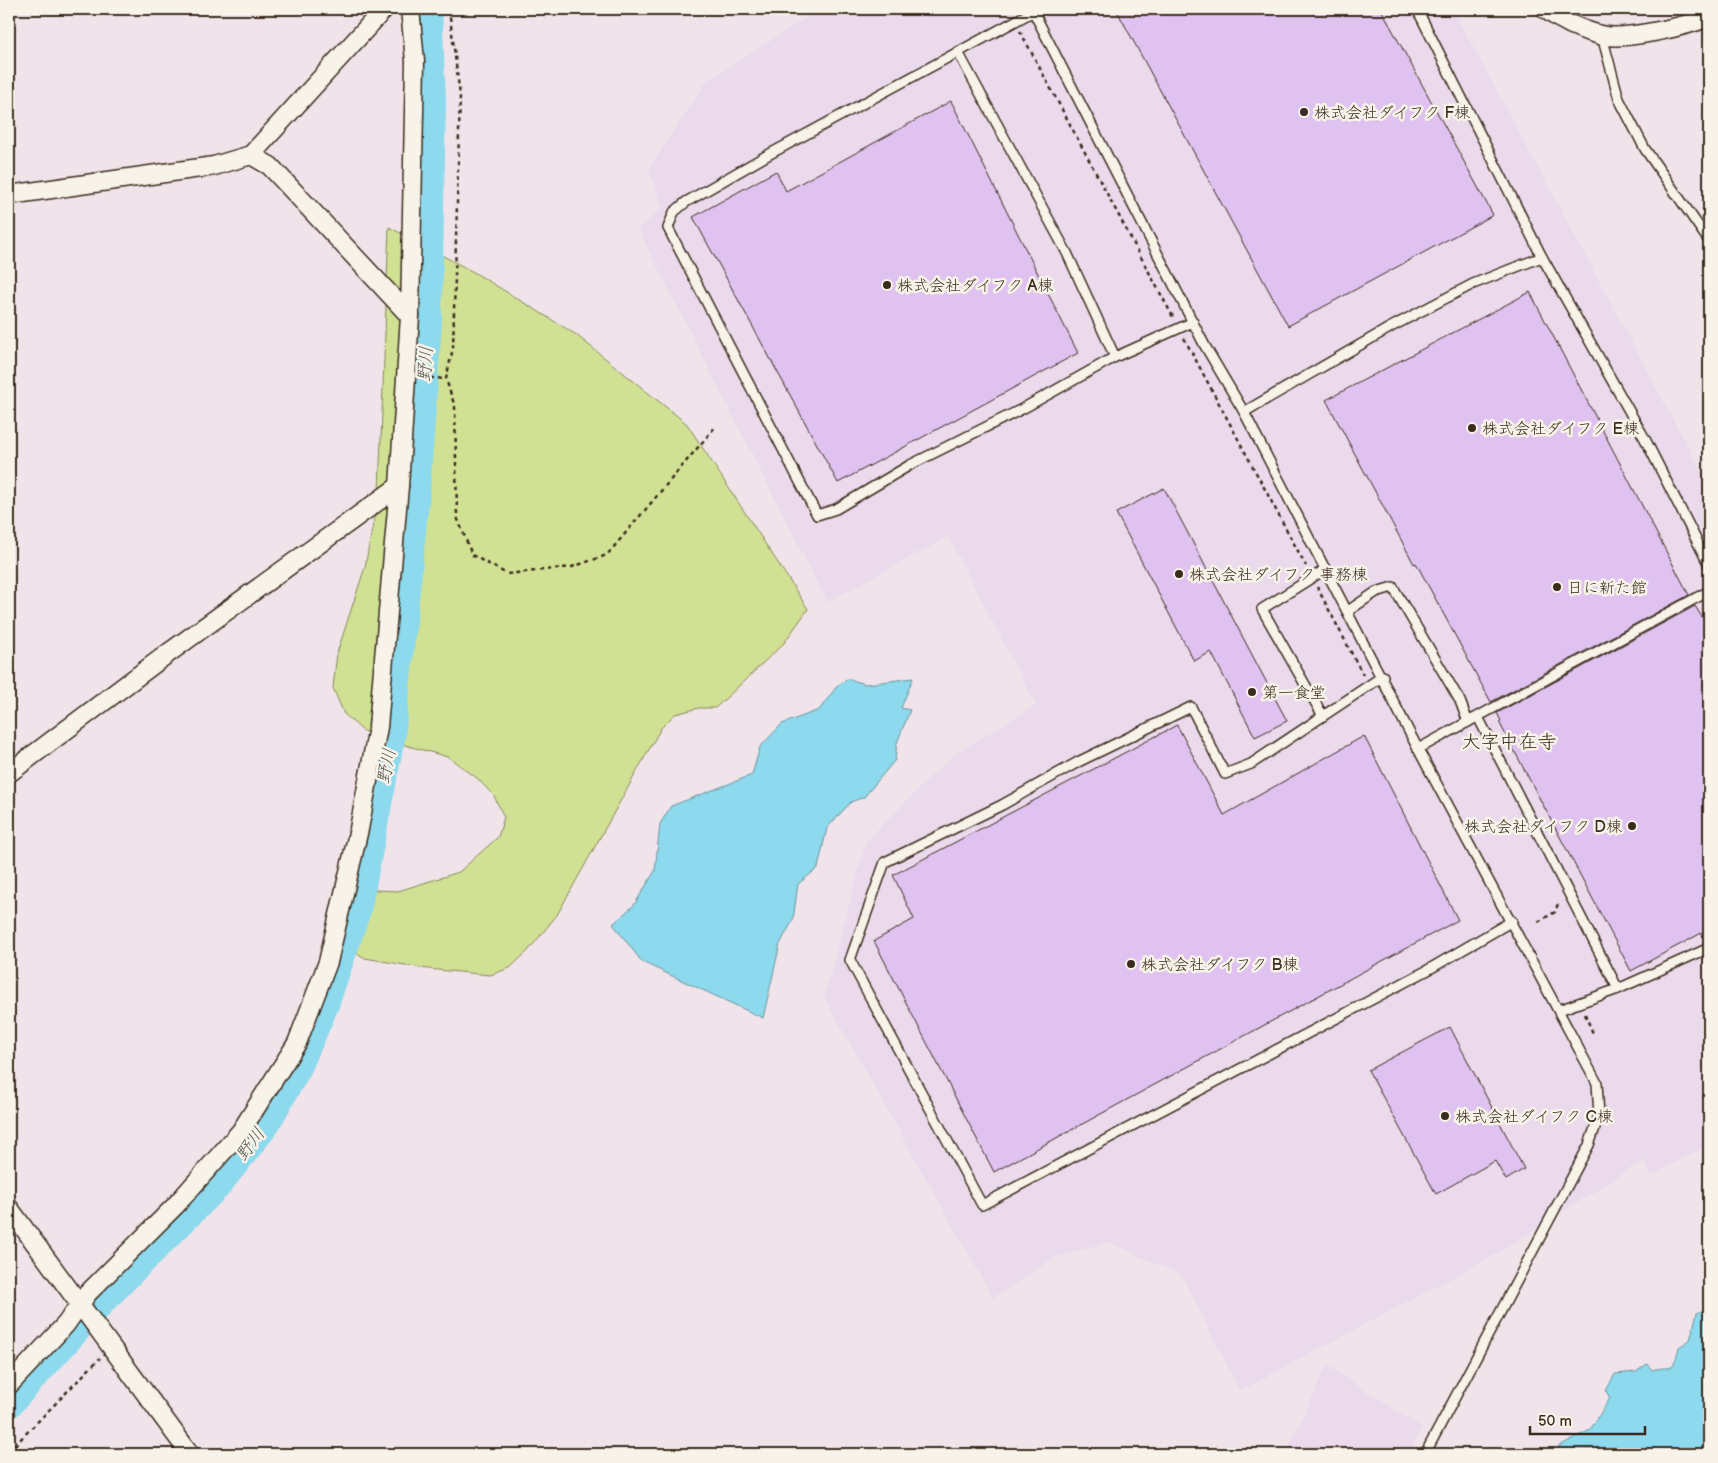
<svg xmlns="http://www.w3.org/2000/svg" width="1718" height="1463" font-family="'Balsamiq Sans','Klee One',sans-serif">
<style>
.built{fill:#ebdaec}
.green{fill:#d0e194;stroke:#868659}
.water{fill:#8dd9ed;stroke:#6c939a}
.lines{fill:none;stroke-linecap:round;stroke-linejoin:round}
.river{stroke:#8dd9ed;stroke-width:28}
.building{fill:#e0c2f0;stroke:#3b2a1e}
.service-casing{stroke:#3b2a1e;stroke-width:12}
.minor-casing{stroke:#3b2a1e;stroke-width:21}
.path{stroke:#3b2a1e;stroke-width:2.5;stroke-dasharray:4 4;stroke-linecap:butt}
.service{stroke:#f7f3e8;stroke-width:9}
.minor{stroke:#f7f3e8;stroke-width:18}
.poi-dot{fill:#3b2a1e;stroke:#f7f3e8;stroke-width:2}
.labels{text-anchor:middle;stroke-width:5;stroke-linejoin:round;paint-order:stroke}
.poi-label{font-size:16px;fill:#3b2a1e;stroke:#f7f3e8;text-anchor:start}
.water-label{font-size:18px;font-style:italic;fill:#505652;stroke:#f7f3e8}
.quarter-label{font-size:19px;fill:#3b2a1e;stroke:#f7f3e8}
</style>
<rect width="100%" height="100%" fill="#f0e4ea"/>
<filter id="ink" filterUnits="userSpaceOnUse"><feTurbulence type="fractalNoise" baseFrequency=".02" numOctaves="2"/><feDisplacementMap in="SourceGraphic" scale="10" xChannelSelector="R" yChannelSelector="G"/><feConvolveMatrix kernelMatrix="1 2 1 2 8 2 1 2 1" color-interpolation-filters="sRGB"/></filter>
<g filter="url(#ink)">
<g class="built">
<path d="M820 9H1453L1709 486V1144L1652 1176 1644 1160 1498 1253 1240 1391 1181 1275 1108 1242 1056 1257 993 1298 824 997 866 841 954 754 1036 705 948 537 827 602 638 229 662 209 649 168 707 81Z"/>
<path d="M1327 1365 1422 1427 1409 1454H1285Z"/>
</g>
<path class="green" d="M389 227 477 274 575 334 687 424 808 609 784 643 724 700 715 708H699L675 714 661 728 557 915 528 951 510 968 490 975 428 969 365 958 334 939C326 911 330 907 352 889L398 891 459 872 498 837 504 817 494 796 477 778 448 757 408 746 363 731 344 714 333 688 337 653 365 567 379 492Z"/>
<g class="water">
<path d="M913 678 901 708 910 710 897 743 895 760 864 797 851 802 827 828 818 868 798 884 793 920 780 944 763 1018 642 962 613 924 634 905 655 871 660 824 671 806 752 775 760 747 782 724 819 710 838 685 848 679 866 684Z"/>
<path d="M1704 1310 1709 1313V1454H1556L1559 1446 1590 1430 1610 1398 1606 1391 1615 1374 1636 1372 1647 1364 1652 1370C1674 1364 1672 1376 1679 1347L1690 1340 1697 1313Z"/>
</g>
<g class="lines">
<path class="river" d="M9 1404 106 1297 217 1186 264 1127 298 1067 324 1007 357 910 391 738 416 491 428 321 432 100 428 9"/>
</g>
<g class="building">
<path d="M1116 9H1381L1493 215 1288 326Z"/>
<path d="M951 101 1078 353 838 483 693 217 776 171 786 191Z"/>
<path d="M1530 292 1689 595 1491 702 1416 563 1414 564 1326 400Z"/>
<path d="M1164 488 1287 721 1255 737 1211 652 1194 661 1116 513Z"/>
<path d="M1695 606 1709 628V929L1631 971 1499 722 1501 721 1497 713Z"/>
<path d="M1177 725 1224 815 1364 736 1458 920 994 1172 874 941 914 919 893 875Z"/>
<path d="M1450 1027 1524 1169 1506 1180 1495 1161 1436 1194 1368 1070Z"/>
</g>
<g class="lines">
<g class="service-casing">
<g id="service">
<path d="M1032 9 1205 346 1244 412 1418 749 1597 1083 1599 1116 1589 1145 1425 1454"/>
<path d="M1417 9 1542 257 1645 439 1709 565"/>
<path d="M1034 11 766 156 686 202 674 212 668 228 817 515 836 509 910 465 1022 409 1115 357 1193 322"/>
<path d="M1602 36 1619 99 1645 149 1709 241"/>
<path d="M959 54 1067 253 1115 357"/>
<path d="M1244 412 1391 327 1473 284 1542 257"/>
<path d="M1348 611 1376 592 1393 587 1460 701 1468 722"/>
<path d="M1383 676 1251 764 1225 774 1191 707 1078 762 1002 805 885 862 850 960 982 1205 1426 971 1512 921"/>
<path d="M1323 716 1262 609 1326 569"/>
<path d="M1478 717 1618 989"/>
<path d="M1418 749 1709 591"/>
<path d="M1559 1010 1618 989 1709 948"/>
</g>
</g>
<g class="minor-casing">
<g id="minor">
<path d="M1545 9C1561 21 1581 30 1600 35 1624 41 1687 26 1709 17"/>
<path d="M251 155 270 166 410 316"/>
<path d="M9 195 214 166 251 155 384 9"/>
<path d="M9 773 163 657 399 486"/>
<path d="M9 1208 190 1454"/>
<path d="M9 1385 66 1324 87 1294 175 1206 241 1131 297 1043 328 962 359 829 378 727 399 486 410 316 415 61 410 9"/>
</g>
</g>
<g class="path">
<path d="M449 9 460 96 453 348 446 379 455 407 457 517 472 555 507 574 572 567 607 555 716 426"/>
<path d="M1020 31 1173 317"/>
<path d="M1184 338 1306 566"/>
<path d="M422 377 446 379"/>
<path d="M1317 587 1363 675"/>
<path d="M1538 922 1555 912 1559 901"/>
<path d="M1585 1014 1594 1036"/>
<path d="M9 1451 100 1358"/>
</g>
<use href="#service" class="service"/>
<use href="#minor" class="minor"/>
</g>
</g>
<g class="poi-dot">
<circle cx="1304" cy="112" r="5"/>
<circle cx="887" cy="285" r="5"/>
<circle cx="1472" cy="428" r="5"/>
<circle cx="1179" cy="574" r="5"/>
<circle cx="1557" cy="587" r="5"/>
<circle cx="1252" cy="692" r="5"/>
<circle cx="1632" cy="826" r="5"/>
<circle cx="1131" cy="964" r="5"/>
<circle cx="1445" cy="1116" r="5"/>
</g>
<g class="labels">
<g class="poi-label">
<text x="1314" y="118">株式会社ダイフク F棟</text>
<text x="897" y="291">株式会社ダイフク A棟</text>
<text x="1482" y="434">株式会社ダイフク E棟</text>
<text x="1189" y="580">株式会社ダイフク 事務棟</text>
<text x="1567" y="593">日に新た館</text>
<text x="1262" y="698">第一食堂</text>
<text x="1622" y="832" text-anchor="end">株式会社ダイフク D棟</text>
<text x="1141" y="970">株式会社ダイフク B棟</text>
<text x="1455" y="1122">株式会社ダイフク C棟</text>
</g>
<g class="water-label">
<text transform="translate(425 364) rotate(-86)" y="6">野川</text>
<text transform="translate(386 766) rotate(-79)" y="6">野川</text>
<text transform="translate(250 1144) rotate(-53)" y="6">野川</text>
</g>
<g class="quarter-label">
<text x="1509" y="748">大字中在寺</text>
</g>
</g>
<rect width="1718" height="1463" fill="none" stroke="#f7f3e8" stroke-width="30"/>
<rect x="15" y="15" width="1688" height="1433" fill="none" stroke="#3b2a1e" stroke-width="2" filter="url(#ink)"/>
<path d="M1530 1426v8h115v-8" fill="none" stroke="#3b2a1e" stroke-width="2.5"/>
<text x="1538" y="1426" font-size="15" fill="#3b2a1e" stroke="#f7f3e8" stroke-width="4" paint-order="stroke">50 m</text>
</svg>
